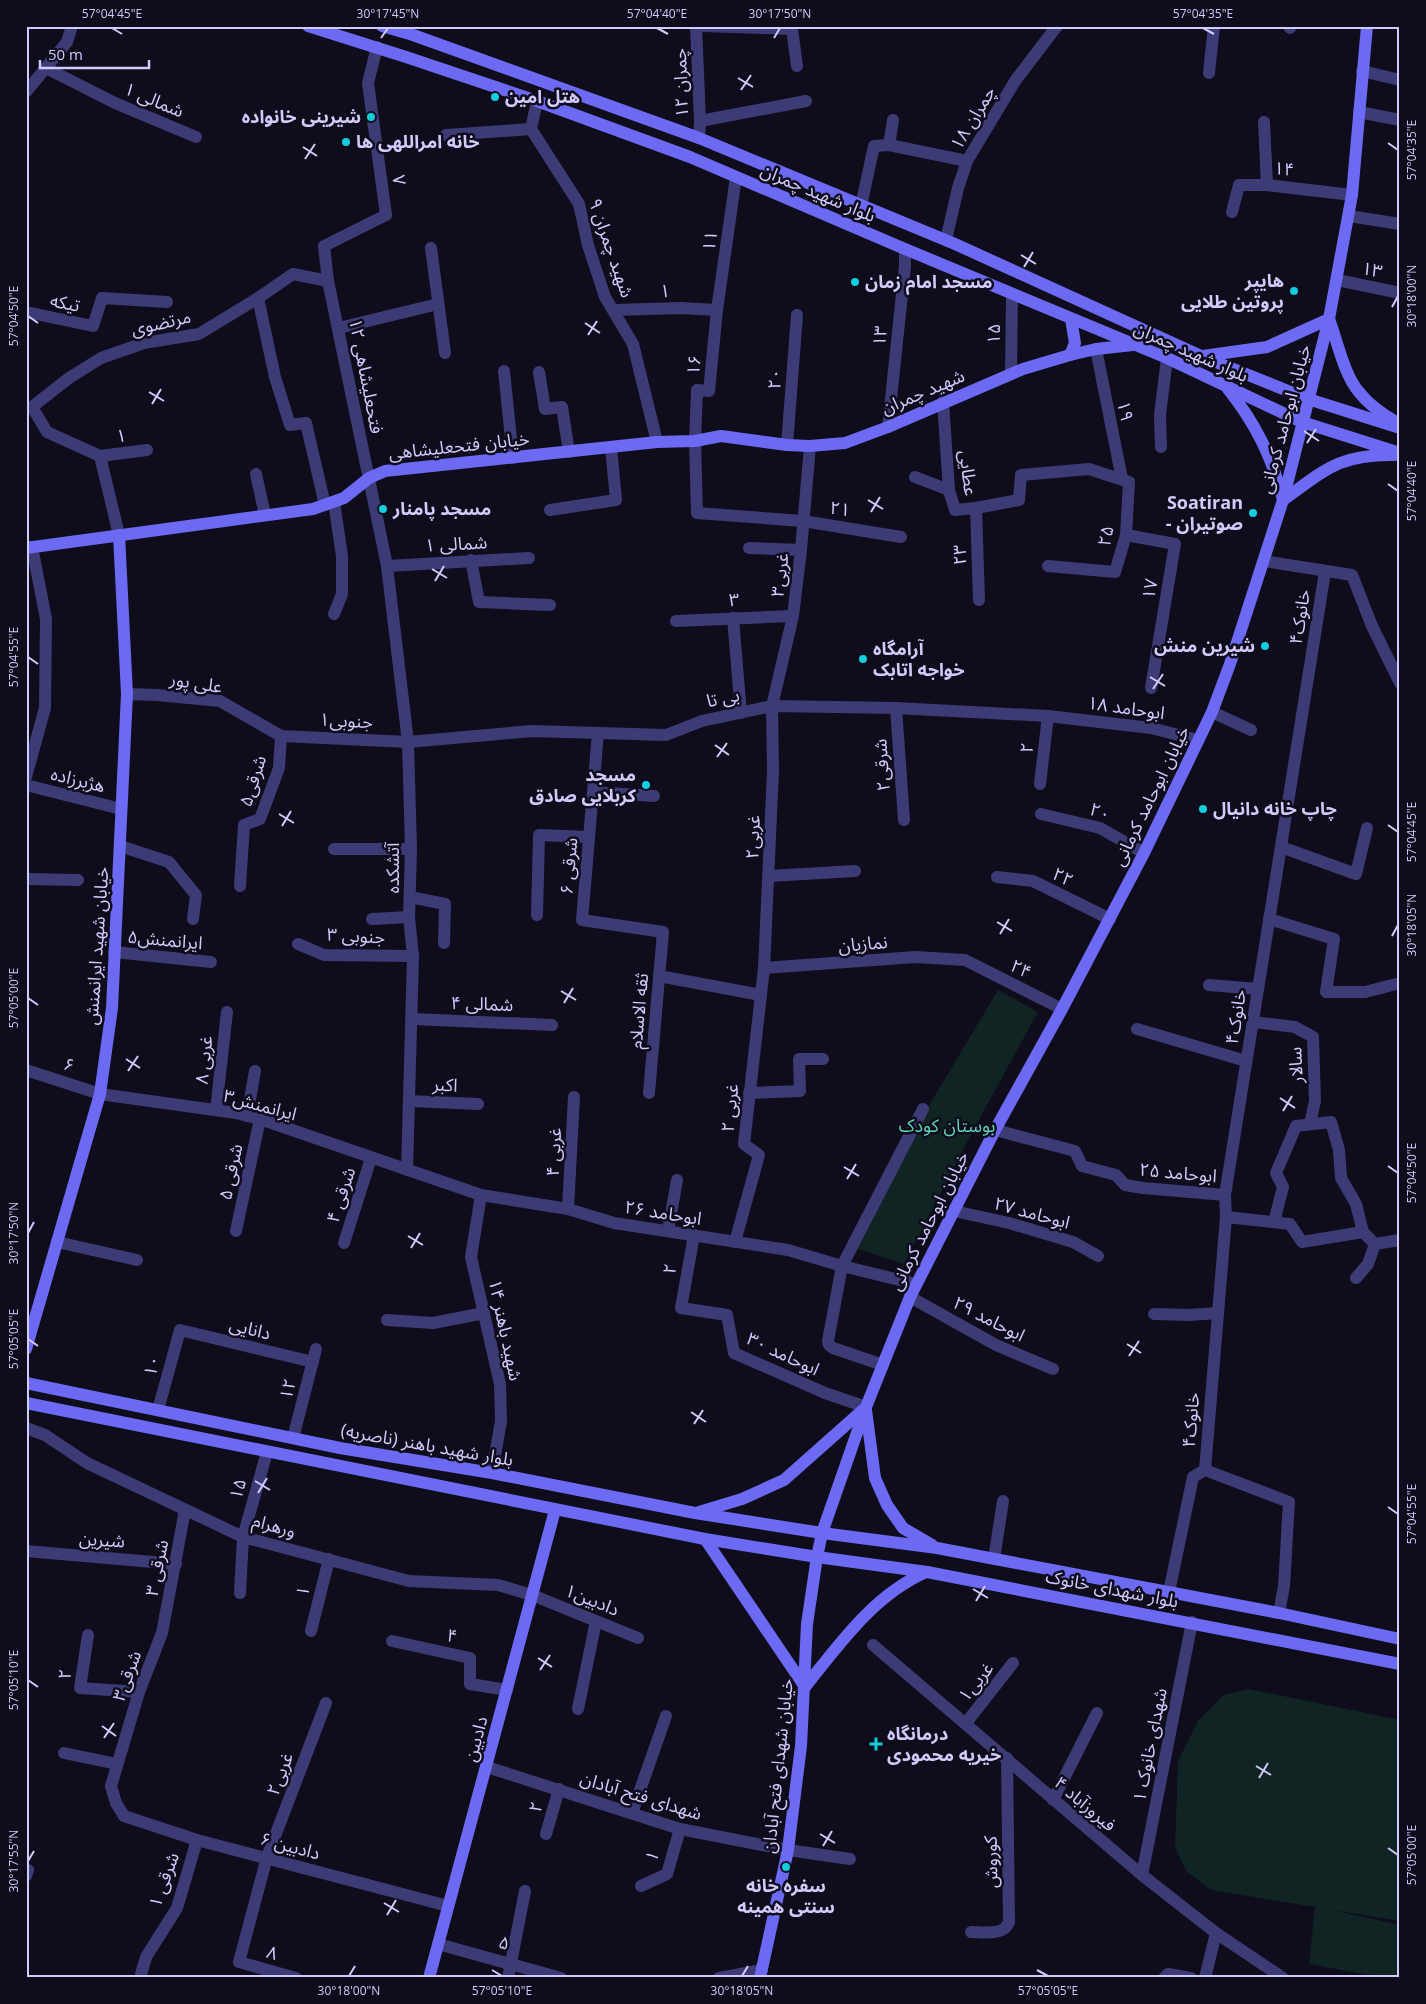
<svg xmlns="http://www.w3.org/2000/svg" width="1426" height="2004" font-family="'Open Sans','Noto Sans Arabic',sans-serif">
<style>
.green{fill:#102423}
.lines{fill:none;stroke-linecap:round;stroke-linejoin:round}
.street{stroke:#3d3b76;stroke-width:12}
.secondary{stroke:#6c6af3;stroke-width:12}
.ticks{fill:none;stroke:#d0cbfb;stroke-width:2}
.poi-dot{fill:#13cddf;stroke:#0f0c1b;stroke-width:2}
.labels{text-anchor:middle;stroke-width:5;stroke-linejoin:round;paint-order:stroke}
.street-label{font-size:18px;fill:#d0cbfb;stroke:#0f0c1b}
.poi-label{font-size:18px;font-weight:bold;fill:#d0cbfb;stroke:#0f0c1b;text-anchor:start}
.park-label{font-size:18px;fill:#5ed3b5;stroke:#0f0c1b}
.neatline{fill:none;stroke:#d0cbfb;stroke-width:2}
.ticks-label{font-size:12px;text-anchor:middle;fill:#d0cbfb}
</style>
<rect width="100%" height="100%" fill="#0f0c1b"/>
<g class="green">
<path d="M998 990 1038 1012 976 1125 904 1264 858 1249 927 1109Z"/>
<path d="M1249 1689 1400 1720V1921L1332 1910 1400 1925V1978H1386L1309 1964 1315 1907 1211 1890 1187 1872 1175 1847 1178 1761 1198 1721 1223 1695Z"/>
</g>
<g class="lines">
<g class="street">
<path d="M696 26 700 121 699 138"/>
<path d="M704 26 792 29 797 66"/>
<path d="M1289 26 1290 28"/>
<path d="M377 47 368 83 386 215 324 246 328 281 387 566 408 742 411 849 409 917 413 956 407 1170"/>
<path d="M46 68 115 103 196 137"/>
<path d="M1362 71 1400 80"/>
<path d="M1209 73 1214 26"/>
<path d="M26 92 67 42 72 26"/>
<path d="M537 101 531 129 579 204 588 245 605 297 633 344 657 442"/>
<path d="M1359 112 1400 120"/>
<path d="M700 121 806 101"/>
<path d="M1264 122 1267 185"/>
<path d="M446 135 531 129"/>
<path d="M889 145 893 120"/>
<path d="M736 177 717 310 709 391 697 390 695 441 697 513 803 521 901 537"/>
<path d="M861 206 874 146 889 145 967 161"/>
<path d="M1232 212 1239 185H1267L1352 195"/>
<path d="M1349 216 1400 224"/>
<path d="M946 240 958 188 967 161 1015 81 1057 26"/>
<path d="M431 248 445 353"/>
<path d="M1337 280 1400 293"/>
<path d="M258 298 275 377 290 425 306 423 325 505"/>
<path d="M614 310 681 308 717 310"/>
<path d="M26 312 93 326 102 298 167 302"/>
<path d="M339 328 438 304"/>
<path d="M1096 349 1122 479"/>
<path d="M504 371 513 458"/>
<path d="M539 372 545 409 562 407 569 452"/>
<path d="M1011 374 1012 294"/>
<path d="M943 402 949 490 955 510 976 508 1019 500 1021 475 1089 469 1129 482 1126 535 1115 572 1048 566"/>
<path d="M32 407 69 378 101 358 144 343 199 334 258 298 293 274 328 281"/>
<path d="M26 408 32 407 47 432 100 456 119 535"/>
<path d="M888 427 905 266V249"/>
<path d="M787 445 797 315"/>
<path d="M1161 447 1160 415 1167 358"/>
<path d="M100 456 147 450"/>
<path d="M256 474 265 515"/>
<path d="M915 477 949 490"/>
<path d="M976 508 979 600"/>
<path d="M550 510 616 500 611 447"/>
<path d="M1126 535 1175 544 1151 688"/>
<path d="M749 548 801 550"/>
<path d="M471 560 479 602 550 605"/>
<path d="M1264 561 1352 575 1372 626 1400 683"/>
<path d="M387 566 529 558"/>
<path d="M334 614 342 594V556L334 502"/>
<path d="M733 618 741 713"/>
<path d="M676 621 793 616"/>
<path d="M127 694 157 695 220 701 281 736 408 742 532 731 666 735 702 721 772 706 896 708 1048 716 1151 728 1198 740"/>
<path d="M896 708 904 820"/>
<path d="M1212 712 1251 730"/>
<path d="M598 733 582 920 663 932 649 1093"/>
<path d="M26 777 45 708 46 619 32 547"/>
<path d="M1040 784 1048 716"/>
<path d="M26 785 121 809"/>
<path d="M593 792 654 796"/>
<path d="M1041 814 1100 828 1144 853"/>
<path d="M120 846 169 862 196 895 193 919"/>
<path d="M1281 847 1356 874 1367 828"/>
<path d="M334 849H411"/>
<path d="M769 876 855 871"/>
<path d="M997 877 1033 881 1110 919"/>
<path d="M26 879 78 880"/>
<path d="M240 886 244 825 260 819 279 768 281 736"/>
<path d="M410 897 445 904 444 943"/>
<path d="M537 915 539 835 589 837"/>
<path d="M372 919 409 917"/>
<path d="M1269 919 1334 939 1326 992H1365L1400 983"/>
<path d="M298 944 324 955 413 956"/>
<path d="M114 952 211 962"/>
<path d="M764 968 915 957 965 960 1062 1009"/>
<path d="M659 976 761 995"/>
<path d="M1209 985 1258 989"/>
<path d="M412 1019 552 1025"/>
<path d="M1253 1022 1295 1027 1313 1037 1315 1101 1310 1124"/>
<path d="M1137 1029 1246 1061"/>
<path d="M26 1070 100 1094 236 1113 260 1119 481 1195 568 1209 614 1223 788 1250 842 1266 916 1284"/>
<path d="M749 1093 800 1091 799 1059H823"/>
<path d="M410 1101 478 1104"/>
<path d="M216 1110 227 1012"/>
<path d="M247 1116 255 1071"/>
<path d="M995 1130 1075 1151 1082 1166 1116 1175 1125 1185 1143 1188 1225 1195"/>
<path d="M481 1195 471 1257 500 1384 501 1421 492 1473"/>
<path d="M568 1209 574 1097"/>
<path d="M954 1211 1009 1223 1073 1242 1098 1256"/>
<path d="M1226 1217 1290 1224 1302 1242 1363 1232 1375 1244"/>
<path d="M1274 1222 1283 1187 1276 1173 1296 1126 1331 1122 1339 1150 1341 1178 1356 1204 1363 1232"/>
<path d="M236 1231 260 1119"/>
<path d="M668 1231 677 1180"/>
<path d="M694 1235 681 1308 727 1315 734 1353 825 1393 866 1407"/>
<path d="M57 1242 137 1260"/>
<path d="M735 1242 759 1155 744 1144 764 968 773 771 772 706 793 616 801 550 810 446"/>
<path d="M344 1243 371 1158"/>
<path d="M1356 1278 1368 1264 1375 1244 1400 1240"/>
<path d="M910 1297 996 1345 1053 1369"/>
<path d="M1154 1314 1189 1315 1218 1313"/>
<path d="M387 1320 433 1323 484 1313"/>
<path d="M883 1365 833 1348 829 1345 828 1341 842 1266 923 1109"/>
<path d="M158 1410 180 1330 313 1362"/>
<path d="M26 1428 45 1435 87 1463 243 1537 409 1581 498 1585 532 1595 638 1638"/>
<path d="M293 1438 316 1349"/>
<path d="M1205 1470 1226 1217 1225 1195 1325 572"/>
<path d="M1205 1470 1289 1502 1284 1586 1279 1613"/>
<path d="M185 1510 162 1633 139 1692 111 1786 116 1803 124 1816 197 1840 448 1906"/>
<path d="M26 1551 176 1564"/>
<path d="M994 1559 1003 1501"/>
<path d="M1169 1592 1193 1477 1205 1470"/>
<path d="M240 1593 243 1537 267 1452"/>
<path d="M311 1631 329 1559"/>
<path d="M88 1635 80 1688 139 1692"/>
<path d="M392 1641 470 1658V1684L507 1690"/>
<path d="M873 1645 1142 1875 1216 1933 1283 1978"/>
<path d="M578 1709 596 1621"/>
<path d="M966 1723 1013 1663"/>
<path d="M64 1753 117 1764"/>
<path d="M487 1767 680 1829 788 1850 850 1859"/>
<path d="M1053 1800 1097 1713"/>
<path d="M632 1813 666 1716"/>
<path d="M546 1834 559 1789"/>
<path d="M26 1869 28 1870 26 1876"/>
<path d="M1142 1875 1192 1622"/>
<path d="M641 1886 667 1874 680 1829"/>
<path d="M971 1932C984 1932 1004 1936 1009 1922L1007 1758"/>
<path d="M438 1944 561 1978"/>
<path d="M140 1978 146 1957 177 1908 197 1840"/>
<path d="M296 1978 239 1962 267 1857 326 1703"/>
<path d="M508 1978 525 1891"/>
<path d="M719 1978 762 1970"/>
<path d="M1164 1978 1168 1974 1191 1978"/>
<path d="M1205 1978 1216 1933"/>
</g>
<g class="secondary">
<path d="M308 26 406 57 537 101 690 157 905 249 1167 358 1302 422 1400 453"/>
<path d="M382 26 413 35 699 138 955 244 1201 356 1308 399 1400 428"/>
<path d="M1070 355 1075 343 1071 319"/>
<path d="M1203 356 1267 347 1329 319C1337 340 1344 375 1359 392 1369 405 1382 414 1396 422"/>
<path d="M1228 389C1256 424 1272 457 1283 500 1325 470 1339 454 1395 455"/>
<path d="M26 548 313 509 344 498 369 478 385 471 657 442 695 441 721 436 787 445 810 446 845 443 888 427 1023 369 1070 355 1096 349 1133 345"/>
<path d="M26 1349 100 1094 112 1008 127 694 119 535"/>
<path d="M26 1383 340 1448 492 1473 695 1513 822 1533 937 1548 1279 1613 1400 1639"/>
<path d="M26 1403 705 1539 817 1557 927 1572 1400 1664"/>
<path d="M866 1410 875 1478 887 1505 903 1528 932 1545"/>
<path d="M699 1512 742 1499 784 1480 864 1409"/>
<path d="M705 1539 805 1687C840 1643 874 1595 926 1572"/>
<path d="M429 1978 555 1510"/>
<path d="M760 1978 788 1850 801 1746 807 1624 817 1557 822 1533 866 1407 910 1297 995 1130 1062 1009 1144 853 1212 712 1230 664 1283 500 1329 319 1352 195 1367 26"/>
</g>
</g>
<path class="ticks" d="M112 28 122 34M657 28 668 34M1203 28 1214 34M381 38 388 28M774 38 780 28M738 78 753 87M741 90 751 75M1388 143 1398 150M303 147 317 156M305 159 315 144M1021 255 1036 264M1024 267 1033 252M1392 307 1398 296M28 316 38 323M585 323 600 333M588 335 597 321M149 392 164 401M152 404 161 389M1304 431 1319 441M1307 443 1316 429M1388 484 1398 491M868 500 883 509M871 512 880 497M432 569 447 578M435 581 444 566M28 657 38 664M1150 677 1165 686M1153 689 1163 674M715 745 729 755M717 757 727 743M279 814 294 823M1388 825 1398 832M282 826 291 811M997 922 1012 931M1000 934 1009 919M1392 936 1398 925M561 991 576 1000M28 998 38 1005M564 1003 573 988M126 1059 140 1068M128 1071 138 1056M1280 1098 1295 1108M1283 1111 1292 1096M1388 1166 1398 1173M844 1167 859 1176M847 1179 856 1164M28 1233 34 1222M408 1236 423 1245M411 1248 420 1233M28 1339 38 1346M1127 1344 1141 1353M1129 1356 1139 1341M691 1412 706 1422M694 1424 703 1410M255 1481 270 1490M258 1493 267 1478M1388 1507 1398 1514M973 1589 988 1598M976 1601 985 1586M538 1658 552 1667M540 1670 550 1655M28 1680 38 1687M102 1726 116 1736M104 1738 114 1723M1256 1766 1271 1775M1259 1778 1268 1763M820 1834 835 1843M823 1846 832 1831M1388 1848 1398 1855M28 1861 34 1851M384 1903 399 1912M387 1915 396 1900M492 1970 502 1976M1037 1970 1048 1976M349 1976 355 1966M742 1976 748 1966"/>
<g class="poi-dot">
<circle cx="495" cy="97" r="5"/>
<circle cx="371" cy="117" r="5"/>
<circle cx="346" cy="142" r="5"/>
<circle cx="855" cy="282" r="5"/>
<circle cx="1294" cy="291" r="5"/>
<circle cx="383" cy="509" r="5"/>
<circle cx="1253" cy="513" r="5"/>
<circle cx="1265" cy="646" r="5"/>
<circle cx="863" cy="659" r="5"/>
<circle cx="646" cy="785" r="5"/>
<circle cx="1203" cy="809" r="5"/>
<path d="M873.5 1736.5h5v5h5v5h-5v5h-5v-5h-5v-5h5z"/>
<circle cx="786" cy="1867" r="5"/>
</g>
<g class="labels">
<g class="street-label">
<text transform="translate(681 83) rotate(-92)" y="6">چمران ۱۲</text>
<text transform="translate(154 100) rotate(23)" y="6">شمالی ۱</text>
<text transform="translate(973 118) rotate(-59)" y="6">چمران ۱۸</text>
<text transform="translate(1284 169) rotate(6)" y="6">۱۴</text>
<text transform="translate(399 180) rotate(82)" y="6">۷</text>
<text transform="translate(818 193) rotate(23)" y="6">بلوار شهید چمران</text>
<text transform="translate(710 241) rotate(-82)" y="6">۱۱</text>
<text transform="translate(611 248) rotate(71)" y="6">شهید چمران ۹</text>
<text transform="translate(1372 270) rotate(12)" y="6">۱۳</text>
<text transform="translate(665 291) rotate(-2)" y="6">۱</text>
<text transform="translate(65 303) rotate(11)" y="6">تیکه</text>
<text transform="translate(161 323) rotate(-13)" y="6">مرتضوی</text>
<text transform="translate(994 334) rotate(-89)" y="6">۱۵</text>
<text transform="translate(880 336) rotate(-84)" y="6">۱۳</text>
<text transform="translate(1191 352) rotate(24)" y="6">بلوار شهید چمران</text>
<text transform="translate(694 365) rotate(-84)" y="6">۱۶</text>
<text transform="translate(366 376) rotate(79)" y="6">فتحعلیشاهی ۱۲</text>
<text transform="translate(775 379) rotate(-86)" y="6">۲۰</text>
<text transform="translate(923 392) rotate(-23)" y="6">شهید چمران</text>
<text transform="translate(1125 411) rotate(78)" y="6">۱۹</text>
<text transform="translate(1285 419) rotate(-75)" y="6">خیابان ابوحامد کرمانی</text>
<text transform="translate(121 436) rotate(-7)" y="6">۱</text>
<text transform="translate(459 446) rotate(-6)" y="6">خیابان فتحعلیشاهی</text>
<text transform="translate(968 473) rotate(83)" y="6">عطایی</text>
<text transform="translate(840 509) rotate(8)" y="6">۲۱</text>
<text transform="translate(1106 536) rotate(-78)" y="6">۲۵</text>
<text transform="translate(456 544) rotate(-3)" y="6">۱ شمالی</text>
<text transform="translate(960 555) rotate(-92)" y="6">۲۳</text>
<text transform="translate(780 575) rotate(-83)" y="6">غربی۳</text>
<text transform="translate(1150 589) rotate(-81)" y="6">۱۷</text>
<text transform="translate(734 600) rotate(-3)" y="6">۳</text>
<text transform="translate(1300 617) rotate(-81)" y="6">خانوک۴</text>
<text transform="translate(196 683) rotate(9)" y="6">علی پور</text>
<text transform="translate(723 698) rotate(-12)" y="6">بی تا</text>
<text transform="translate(1126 708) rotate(8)" y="6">ابوحامد ۱۸</text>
<text transform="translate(346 721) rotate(3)" y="6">جنوبی۱</text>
<text transform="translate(1027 748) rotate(-83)" y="6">۲</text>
<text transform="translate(882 765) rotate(-94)" y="6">شرقی۲</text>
<text transform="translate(78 780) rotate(14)" y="6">هژبرزاده</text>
<text transform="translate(253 781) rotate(-73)" y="6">شرقی۵</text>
<text transform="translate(1151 796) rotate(-64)" y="6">خیابان ابوحامد کرمانی</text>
<text transform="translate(1100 812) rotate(20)" y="6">۲۰</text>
<text transform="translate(753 837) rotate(-88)" y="6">غربی۲</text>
<text transform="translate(569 866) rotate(-85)" y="6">۶ شرقی</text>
<text transform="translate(393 868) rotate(-90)" y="6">آتشکده</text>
<text transform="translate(1063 877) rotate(26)" y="6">۲۲</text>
<text transform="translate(356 936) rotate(3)" y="6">۳ جنوبی</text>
<text transform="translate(165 940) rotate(5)" y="6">ایرانمنش۵</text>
<text transform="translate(863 944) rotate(-5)" y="6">نمازیان</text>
<text transform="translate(97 946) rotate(-86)" y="6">خیابان شهید ایرانمنش</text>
<text transform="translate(1021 969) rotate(27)" y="6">۲۴</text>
<text transform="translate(482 1004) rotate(2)" y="6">۴ شمالی</text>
<text transform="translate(639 1011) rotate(-85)" y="6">ثقه الاسلام</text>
<text transform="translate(1236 1017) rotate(-81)" y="6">خانوک۴</text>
<text transform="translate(204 1060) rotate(-84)" y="6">۸ غربی</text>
<text transform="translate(69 1065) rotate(18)" y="6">۶</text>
<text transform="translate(1296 1065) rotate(-92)" y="6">سالار</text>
<text transform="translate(445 1085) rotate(3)" y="6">اکبر</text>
<text transform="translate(260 1105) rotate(15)" y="6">ایرانمنش۳</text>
<text transform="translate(730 1108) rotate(-84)" y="6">۲ غربی</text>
<text transform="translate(554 1152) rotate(-87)" y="6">۴ غربی</text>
<text transform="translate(231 1172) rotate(-78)" y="6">۵ شرقی</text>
<text transform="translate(1178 1173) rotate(5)" y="6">ابوحامد ۲۵</text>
<text transform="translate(341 1195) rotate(-72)" y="6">۴ شرقی</text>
<text transform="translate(663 1213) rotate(9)" y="6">ابوحامد ۲۶</text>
<text transform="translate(1032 1213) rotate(15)" y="6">ابوحامد ۲۷</text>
<text transform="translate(929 1221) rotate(-63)" y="6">خیابان ابوحامد کرمانی</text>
<text transform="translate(670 1269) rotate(-80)" y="6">۲</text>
<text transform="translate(989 1319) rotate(27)" y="6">ابوحامد ۲۹</text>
<text transform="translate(250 1329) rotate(14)" y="6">دانایی</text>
<text transform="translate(505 1330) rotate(78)" y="6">شهید باهنر ۱۴</text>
<text transform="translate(783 1354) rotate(25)" y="6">ابوحامد ۳۰</text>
<text transform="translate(152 1366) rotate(-75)" y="6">۱۰</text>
<text transform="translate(288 1389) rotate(-76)" y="6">۱۲</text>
<text transform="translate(1191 1420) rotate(-85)" y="6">خانوک۴</text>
<text transform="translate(427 1445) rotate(10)" y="6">بلوار شهید باهنر (ناصریه)</text>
<text transform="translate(238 1489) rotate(-74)" y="6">۱۵</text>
<text transform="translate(274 1526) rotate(15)" y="6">ورهرام</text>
<text transform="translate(102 1540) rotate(4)" y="6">شیرین</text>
<text transform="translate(157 1568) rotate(-79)" y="6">۳ شرقی</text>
<text transform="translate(1112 1589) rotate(11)" y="6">بلوار شهدای خانوک</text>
<text transform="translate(303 1591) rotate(-76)" y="6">۱</text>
<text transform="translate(592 1600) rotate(22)" y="6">دادبین۱</text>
<text transform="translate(452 1636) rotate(12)" y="6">۴</text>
<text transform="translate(65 1674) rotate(-85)" y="6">۲</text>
<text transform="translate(127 1676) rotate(-70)" y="6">شرقی۳</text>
<text transform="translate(976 1682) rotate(-51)" y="6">غربی۱</text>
<text transform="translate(476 1739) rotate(-75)" y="6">دادبین</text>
<text transform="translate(1150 1745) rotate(-79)" y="6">شهدای خانوک ۱</text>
<text transform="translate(778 1766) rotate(-84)" y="6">خیابان شهدای فتح آبادان</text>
<text transform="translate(280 1774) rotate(-69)" y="6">غربی۲</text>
<text transform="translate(641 1796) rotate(17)" y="6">شهدای فتح آبادان</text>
<text transform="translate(1085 1804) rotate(40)" y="6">فیروزآباد ۴</text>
<text transform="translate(536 1807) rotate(-75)" y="6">۲</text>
<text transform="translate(290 1846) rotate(15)" y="6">دادبین ۶</text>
<text transform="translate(652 1856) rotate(-66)" y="6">۱</text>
<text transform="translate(991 1862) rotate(-91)" y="6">کوروش</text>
<text transform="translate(164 1880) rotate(-70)" y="6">۱ شرقی</text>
<text transform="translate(504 1943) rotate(15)" y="6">۵</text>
<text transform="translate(272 1953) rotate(16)" y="6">۸</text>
</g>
<g class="poi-label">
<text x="505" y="103">هتل امین</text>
<text x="361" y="123" text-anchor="end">شیرینی خانواده</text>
<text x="356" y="148">خانه امراللهی ها</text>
<text x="1284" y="287" text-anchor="end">هایپر<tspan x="1284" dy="21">پروتین طلایی</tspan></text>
<text x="865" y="288">مسجد امام زمان</text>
<text x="1243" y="509" text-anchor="end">Soatiran<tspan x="1243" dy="21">- صوتیران</tspan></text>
<text x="393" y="515">مسجد پامنار</text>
<text x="1255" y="652" text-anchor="end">شیرین منش</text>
<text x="873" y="655">آرامگاه<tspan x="873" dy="21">خواجه اتابک</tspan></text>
<text x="636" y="781" text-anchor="end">مسجد<tspan x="636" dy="21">کربلایی صادق</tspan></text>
<text x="1213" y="815">چاپ خانه دانیال</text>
<text x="887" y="1740">درمانگاه<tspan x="887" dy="21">خیریه محمودی</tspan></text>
<text x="786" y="1892" text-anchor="middle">سفره خانه<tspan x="786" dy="21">سنتی همینه</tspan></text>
</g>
<g class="park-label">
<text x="947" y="1132">بوستان کودک</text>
</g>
</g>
<rect width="1426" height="2004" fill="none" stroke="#0f0c1b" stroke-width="55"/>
<path d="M40 60v8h109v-8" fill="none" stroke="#d0cbfb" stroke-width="2.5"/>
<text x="48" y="60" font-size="15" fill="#d0cbfb" stroke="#0f0c1b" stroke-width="4" paint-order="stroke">50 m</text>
<rect x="28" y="28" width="1370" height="1948" class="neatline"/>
<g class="ticks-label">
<text x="112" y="18">57°04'45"E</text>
<text x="388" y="18">30°17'45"N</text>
<text x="657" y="18">57°04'40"E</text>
<text x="780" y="18">30°17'50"N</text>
<text x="1203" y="18">57°04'35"E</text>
<text transform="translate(1412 150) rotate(-90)" y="4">57°04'35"E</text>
<text transform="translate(1412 296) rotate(-90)" y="4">30°18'00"N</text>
<text transform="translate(14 316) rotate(-90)" y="4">57°04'50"E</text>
<text transform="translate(1412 491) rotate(-90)" y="4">57°04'40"E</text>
<text transform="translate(14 657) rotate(-90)" y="4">57°04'55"E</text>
<text transform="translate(1412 832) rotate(-90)" y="4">57°04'45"E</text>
<text transform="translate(1412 925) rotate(-90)" y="4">30°18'05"N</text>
<text transform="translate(14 998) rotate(-90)" y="4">57°05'00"E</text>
<text transform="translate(1412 1173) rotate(-90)" y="4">57°04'50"E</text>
<text transform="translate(14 1233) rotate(-90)" y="4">30°17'50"N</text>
<text transform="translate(14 1339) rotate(-90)" y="4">57°05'05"E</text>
<text transform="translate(1412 1514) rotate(-90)" y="4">57°04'55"E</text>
<text transform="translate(14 1680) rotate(-90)" y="4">57°05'10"E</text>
<text transform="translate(1412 1855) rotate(-90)" y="4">57°05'00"E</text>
<text transform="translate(14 1861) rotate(-90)" y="4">30°17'55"N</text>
<text x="349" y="1995">30°18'00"N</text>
<text x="502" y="1995">57°05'10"E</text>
<text x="742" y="1995">30°18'05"N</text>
<text x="1048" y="1995">57°05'05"E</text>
</g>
</svg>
